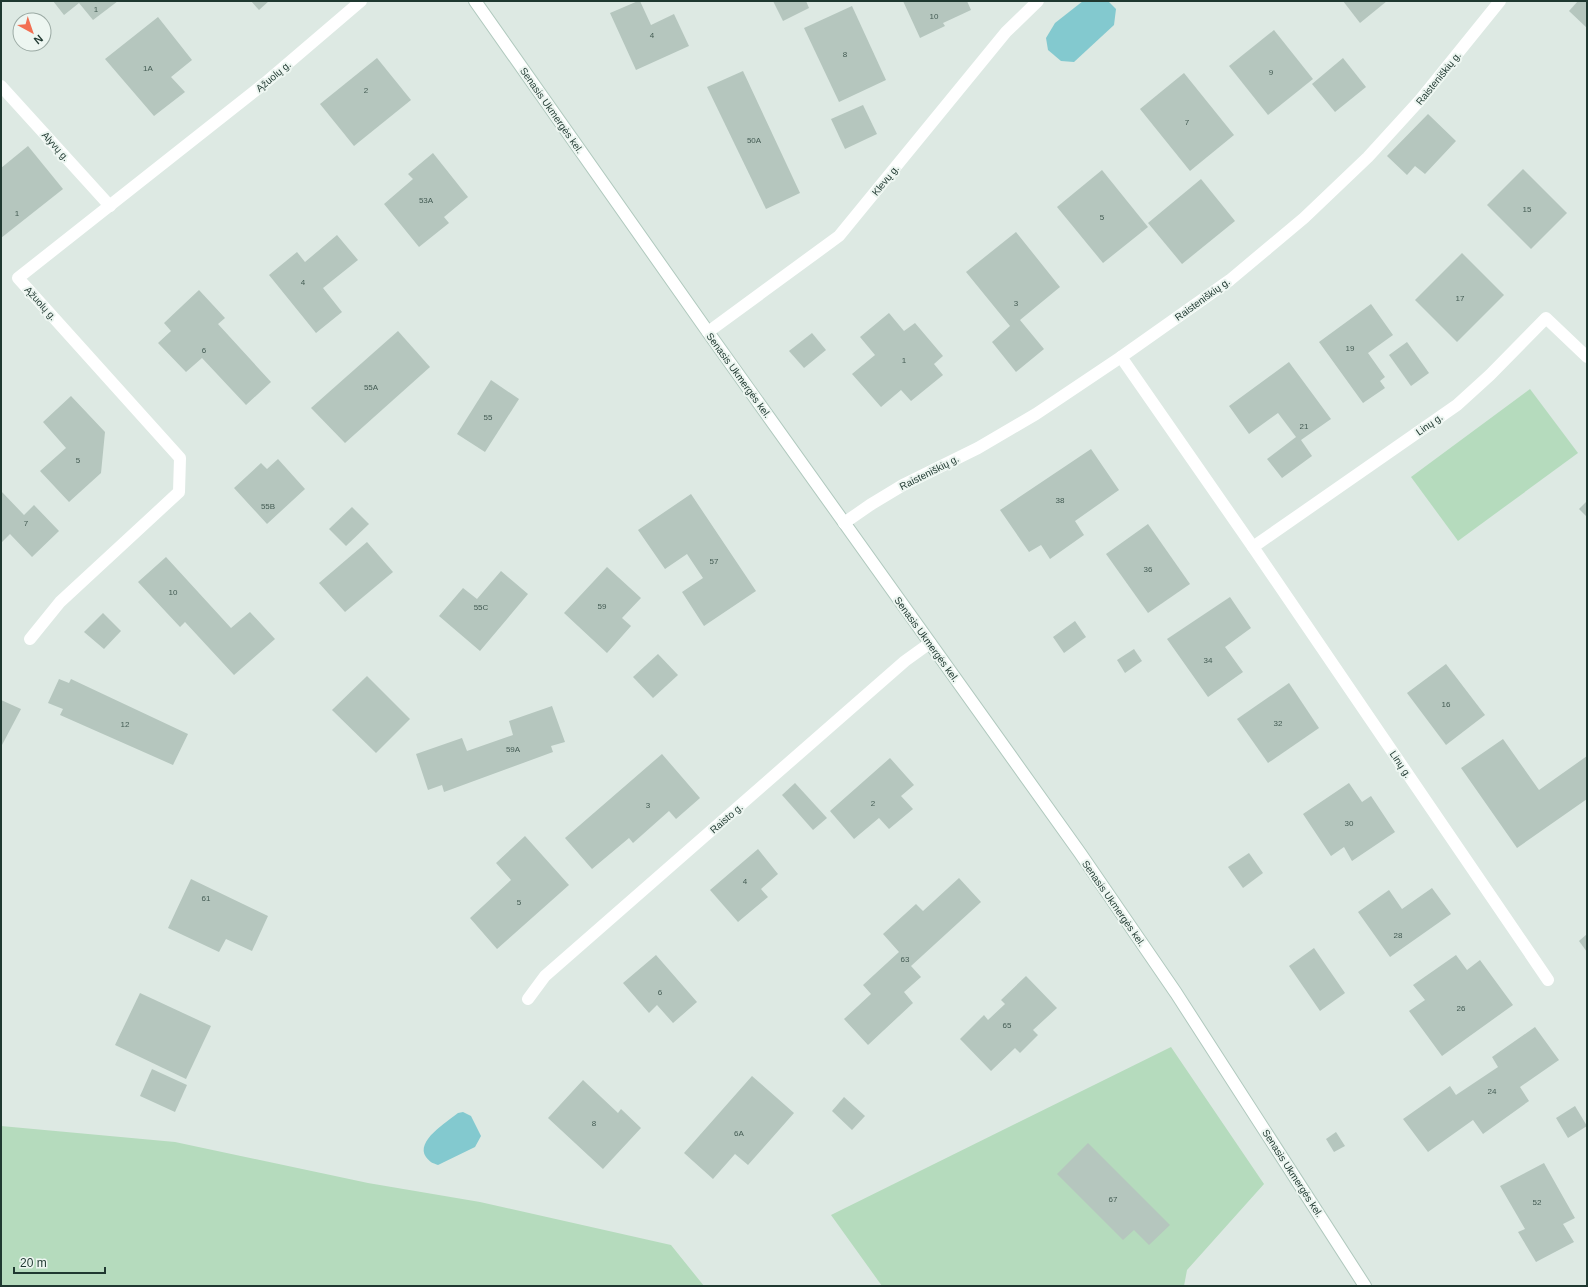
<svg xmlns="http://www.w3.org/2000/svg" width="1588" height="1287" font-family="Helvetica,sans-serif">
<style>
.green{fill:#b5dbbd}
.water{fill:#83c9cf}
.building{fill:#b5c6be}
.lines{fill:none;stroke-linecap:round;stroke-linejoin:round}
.secondary-casing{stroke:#b0c9be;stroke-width:14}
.street{stroke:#fff;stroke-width:12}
.secondary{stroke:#fff;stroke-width:12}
.labels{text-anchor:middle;stroke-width:4;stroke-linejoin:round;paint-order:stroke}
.number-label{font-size:8px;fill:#445c54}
.street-label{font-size:10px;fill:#1f3830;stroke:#edf6f1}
</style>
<rect width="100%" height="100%" fill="#dde9e3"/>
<g class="green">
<path d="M1530 389 1578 453 1458 541 1411 477Z"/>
<path d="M1171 1047 1264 1184 1187 1270 1184 1286H882L831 1215Z"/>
<path d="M1 1126 175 1142 368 1183 480 1202 671 1245 704 1286H1Z"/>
</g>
<g class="water">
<path d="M1083 1H1108L1116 9 1114 25 1074 62 1061 61 1048 50 1046 38 1055 23Z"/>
<path d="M463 1112 471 1116 481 1136 475 1147 438 1165C432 1163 430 1162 426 1157 415 1141 447 1122 458 1113Z"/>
</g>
<g class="building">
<path d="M53 1H118L93 20 79 3 64 15Z"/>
<path d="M251 1H269L259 10Z"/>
<path d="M638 1H640L651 25 674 14 689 46 636 70 610 13Z"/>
<path d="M773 1H806L809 8 783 21Z"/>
<path d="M903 1H967L971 10 943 23 945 26 920 38Z"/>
<path d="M1343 1H1387L1360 23Z"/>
<path d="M1578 1H1587V28L1569 11Z"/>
<path d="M852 6 886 80 839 102 804 28Z"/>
<path d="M158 17 192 60 171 77 185 92 154 116 105 59Z"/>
<path d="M1274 30 1313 79 1268 115 1229 66Z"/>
<path d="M377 58 411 100 354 146 320 104Z"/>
<path d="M1343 58 1366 87 1335 112 1312 84Z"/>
<path d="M743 71 800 193 766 209 707 87Z"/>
<path d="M1184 73 1234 135 1190 171 1140 109Z"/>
<path d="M863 105 877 134 845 149 831 119Z"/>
<path d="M1428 114 1456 141 1425 174 1415 166 1407 175 1387 156Z"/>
<path d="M28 146 63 189 1 238V168Z"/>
<path d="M433 153 468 197 444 217 449 223 419 247 384 204 413 179 408 174Z"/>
<path d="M1523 169 1567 213 1531 249 1487 205Z"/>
<path d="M1102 170 1148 227 1103 263 1057 207Z"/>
<path d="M1201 179 1235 221 1182 264 1148 223Z"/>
<path d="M1016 232 1060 287 1020 320 1044 349 1016 372 992 342 1010 326 966 272Z"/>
<path d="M337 235 358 260 323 288 342 312 316 333 269 275 297 252 305 262Z"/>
<path d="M1462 253 1504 295 1457 342 1415 300Z"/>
<path d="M199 290 225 318 218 324 271 382 246 405 202 358 186 372 158 343 171 331 164 323Z"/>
<path d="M1371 304 1393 335 1368 353 1385 377 1380 381 1385 388 1363 403 1319 342Z"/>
<path d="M889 313 904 331 915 323 943 356 934 364 943 375 911 401 901 390 881 407 852 374 875 355 860 337Z"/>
<path d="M398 331 430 367 345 443 311 408Z"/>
<path d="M812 333 826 350 804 368 789 351Z"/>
<path d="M1407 342 1429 373 1411 386 1389 355Z"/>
<path d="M1289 362 1331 419 1301 440 1312 456 1282 478 1267 459 1296 437 1278 413 1249 434 1229 406Z"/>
<path d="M491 380 519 399 485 452 457 434Z"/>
<path d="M71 396 105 432 101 473 69 502 40 471 66 448 43 422Z"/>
<path d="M1091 449 1119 490 1075 521 1084 535 1050 559 1041 545 1029 552 1000 510Z"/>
<path d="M278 459 305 489 267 524 234 488 261 463 267 469Z"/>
<path d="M1 491 24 515 34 505 59 531 32 557 10 534 1 543Z"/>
<path d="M691 494 756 591 704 626 682 592 703 578 687 554 665 569 638 530Z"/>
<path d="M1587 501V517L1579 509Z"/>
<path d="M352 507 369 524 346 546 329 529Z"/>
<path d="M1148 524 1190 584 1148 613 1106 554Z"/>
<path d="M367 542 393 572 345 612 319 583Z"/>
<path d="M166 557 231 628 250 612 275 639 234 675 185 622 180 627 138 582Z"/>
<path d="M607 567 641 598 622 618 631 626 607 653 564 613Z"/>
<path d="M501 571 528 594 480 651 439 616 463 588 477 599Z"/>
<path d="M1230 597 1251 628 1225 647 1243 672 1208 697 1167 639Z"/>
<path d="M103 613 121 631 104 649 84 632Z"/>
<path d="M1075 621 1086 637 1064 653 1053 637Z"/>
<path d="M1134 649 1142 661 1125 673 1117 660Z"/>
<path d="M658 654 678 675 653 698 633 677Z"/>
<path d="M1446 664 1485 715 1446 745 1407 693Z"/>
<path d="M367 676 410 719 376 753 332 710Z"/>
<path d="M59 679 69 683 71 679 188 734 173 765 60 715 63 709 48 703Z"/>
<path d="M1289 683 1319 728 1268 763 1237 719Z"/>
<path d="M1 700 21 709 2 745H1Z"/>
<path d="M552 706 565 742 551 746 553 752 444 792 442 785 428 790 416 754 462 738 467 751 513 735 509 721Z"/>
<path d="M1503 739 1539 790 1587 756V799L1517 848 1461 768Z"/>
<path d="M662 754 700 798 676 819 669 811 633 843 629 838 592 869 565 838Z"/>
<path d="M890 758 914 785 901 796 913 809 889 829 879 818 854 839 830 811Z"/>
<path d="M795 783 827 818 813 830 782 795Z"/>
<path d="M1349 783 1362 802 1371 796 1395 832 1352 861 1344 847 1331 856 1303 814Z"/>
<path d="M525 836 569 885 497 949 470 918 511 880 496 863Z"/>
<path d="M758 849 778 874 761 889 768 897 738 922 710 890Z"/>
<path d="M1249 853 1263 873 1243 888 1228 867Z"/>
<path d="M959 878 981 902 911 966 921 977 904 992 913 1003 868 1045 844 1019 871 994 863 985 899 952 883 934 916 904 923 911Z"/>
<path d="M191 879 268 916 252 951 226 939 219 952 168 928Z"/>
<path d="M1432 888 1451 914 1390 957 1358 912 1389 890 1402 909Z"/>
<path d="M1587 934V952L1579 941Z"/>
<path d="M1314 948 1345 993 1320 1011 1289 966Z"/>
<path d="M656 955 697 1002 673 1023 657 1005 649 1013 623 983Z"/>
<path d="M1456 955 1467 970 1480 960 1513 1005 1442 1056 1409 1011 1425 1000 1413 985Z"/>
<path d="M1026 976 1057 1008 1033 1030 1038 1035 1020 1053 1015 1048 991 1071 960 1039 984 1015 988 1020 1005 1004 1001 1000Z"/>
<path d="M140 993 211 1026 186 1079 115 1045Z"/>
<path d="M1535 1027 1559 1060 1520 1087 1529 1101 1483 1134 1473 1120 1428 1152 1403 1119 1450 1086 1456 1095 1498 1067 1492 1057Z"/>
<path d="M152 1069 187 1085 175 1112 140 1096Z"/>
<path d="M752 1076 794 1113 748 1165 735 1154 713 1179 684 1153Z"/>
<path d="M583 1080 618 1113 621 1109 641 1128 603 1169 548 1118Z"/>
<path d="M844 1097 865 1116 852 1130 832 1111Z"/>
<path d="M1575 1106 1587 1126 1568 1138 1556 1118Z"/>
<path d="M1336 1132 1345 1146 1334 1152 1326 1139Z"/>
<path d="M1088 1143 1170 1225 1149 1245 1134 1230 1123 1240 1057 1174Z"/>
<path d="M1544 1163 1575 1218 1563 1224 1574 1242 1536 1262 1518 1232 1525 1229 1500 1186Z"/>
</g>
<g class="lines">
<g class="secondary-casing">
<path id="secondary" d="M475 1 708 332 1080 853 1176 993 1365 1286"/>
</g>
<g class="street">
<path d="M1 86 110 206"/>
<path d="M708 332 839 236 1006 32 1038 1"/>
<path d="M1121 357 1253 547 1548 980"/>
<path d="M844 523 870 505 903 485 978 448 1036 414 1121 357 1230 280 1304 218 1368 157 1420 100 1500 1"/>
<path d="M1253 547 1457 405 1490 375 1546 318 1587 357"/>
<path d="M30 639 60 602 179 492 180 458 18 278 265 83 361 1"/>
<path d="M528 999 545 976 905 661 930 643"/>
</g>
<use href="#secondary" class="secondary"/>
</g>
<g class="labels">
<g class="number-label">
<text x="96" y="12">1</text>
<text x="934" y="19">10</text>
<text x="652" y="38">4</text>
<text x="845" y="57">8</text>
<text x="148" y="71">1A</text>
<text x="1271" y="75">9</text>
<text x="366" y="93">2</text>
<text x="1187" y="125">7</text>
<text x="754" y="143">50A</text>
<text x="426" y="203">53A</text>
<text x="1527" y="212">15</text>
<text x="17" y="216">1</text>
<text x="1102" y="220">5</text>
<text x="303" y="285">4</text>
<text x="1460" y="301">17</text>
<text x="1016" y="306">3</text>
<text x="1350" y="351">19</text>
<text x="204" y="353">6</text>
<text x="904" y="363">1</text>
<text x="371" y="390">55A</text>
<text x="488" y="420">55</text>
<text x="1304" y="429">21</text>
<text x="78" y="463">5</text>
<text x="1060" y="503">38</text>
<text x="268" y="509">55B</text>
<text x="26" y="526">7</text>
<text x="714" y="564">57</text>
<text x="1148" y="572">36</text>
<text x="173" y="595">10</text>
<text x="602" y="609">59</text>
<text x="481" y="610">55C</text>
<text x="1208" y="663">34</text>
<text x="1446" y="707">16</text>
<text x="1278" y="726">32</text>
<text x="125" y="727">12</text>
<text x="513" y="752">59A</text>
<text x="873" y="806">2</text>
<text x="648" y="808">3</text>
<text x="1349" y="826">30</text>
<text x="745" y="884">4</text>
<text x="206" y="901">61</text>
<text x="519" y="905">5</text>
<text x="1398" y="938">28</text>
<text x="905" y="962">63</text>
<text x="660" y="995">6</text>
<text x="1461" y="1011">26</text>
<text x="1007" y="1028">65</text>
<text x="1492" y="1094">24</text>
<text x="594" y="1126">8</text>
<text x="739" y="1136">6A</text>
<text x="1113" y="1202">67</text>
<text x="1537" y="1205">52</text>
</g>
<g class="street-label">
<text transform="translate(273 76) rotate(-40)" y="4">Ąžuolų g.</text>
<text transform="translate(1438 78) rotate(-51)" y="4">Raisteniškių g.</text>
<text transform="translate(552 110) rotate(55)" y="4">Senasis Ukmergės kel.</text>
<text transform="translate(56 146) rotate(48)" y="4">Alyvų g.</text>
<text transform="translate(885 180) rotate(-51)" y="4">Klevų g.</text>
<text transform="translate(1202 299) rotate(-36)" y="4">Raisteniškių g.</text>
<text transform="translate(41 303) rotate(48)" y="4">Ąžuolų g.</text>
<text transform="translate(739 375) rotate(54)" y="4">Senasis Ukmergės kel.</text>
<text transform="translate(1429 424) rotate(-35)" y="4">Linų g.</text>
<text transform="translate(929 472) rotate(-27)" y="4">Raisteniškių g.</text>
<text transform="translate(927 639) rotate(54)" y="4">Senasis Ukmergės kel.</text>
<text transform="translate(1401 764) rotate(56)" y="4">Linų g.</text>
<text transform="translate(726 818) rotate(-41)" y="4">Raisto g.</text>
<text transform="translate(1114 903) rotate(55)" y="4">Senasis Ukmergės kel.</text>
<text transform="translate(1293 1173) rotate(57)" y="4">Senasis Ukmergės kel.</text>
</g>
</g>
<rect width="1588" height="1287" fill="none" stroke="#1f3830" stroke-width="4"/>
<g transform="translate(32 32) rotate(140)"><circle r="19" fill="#edf6f1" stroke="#9baaa4"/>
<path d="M0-3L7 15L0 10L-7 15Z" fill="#f26f52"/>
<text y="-6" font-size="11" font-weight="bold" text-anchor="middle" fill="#1f3830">N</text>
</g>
<path d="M14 1267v6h91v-6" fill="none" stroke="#1f3830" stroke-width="2"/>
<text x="20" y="1267" font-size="12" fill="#1f3830" stroke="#edf6f1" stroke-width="3" paint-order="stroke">20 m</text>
</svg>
